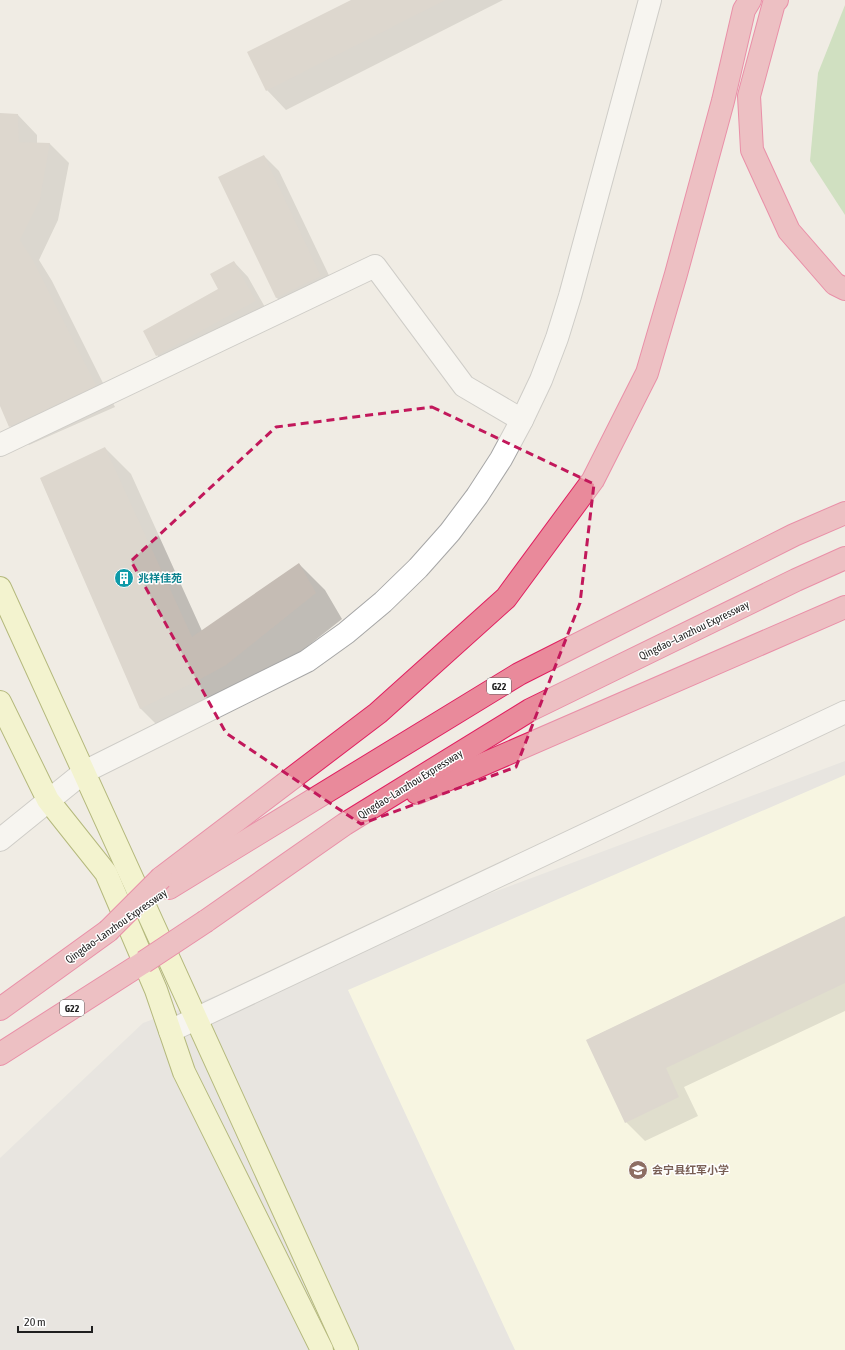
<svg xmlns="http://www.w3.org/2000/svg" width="845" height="1350" font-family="'Asap Condensed','Noto Sans SC',sans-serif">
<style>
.residential{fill:#dddcdc}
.education{fill:#ffffde}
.forest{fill:#a8d098}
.shadow{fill:#0003}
.building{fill:#c5bcb4}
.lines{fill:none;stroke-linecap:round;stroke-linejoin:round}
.street-casing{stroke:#a6a6a6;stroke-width:24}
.secondary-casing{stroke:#6c7a01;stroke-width:24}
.highway-casing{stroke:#e01f60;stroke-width:24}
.street{stroke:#fff;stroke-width:22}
.secondary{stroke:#f7fbb7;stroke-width:22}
.highway{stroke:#e98a9b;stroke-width:22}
.highway-bridge-casing{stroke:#e01f60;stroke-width:24;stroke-linecap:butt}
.highway-bridge{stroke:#e98a9b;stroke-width:22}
.marked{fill:none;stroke:#c2185b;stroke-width:3;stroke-dasharray:8 5;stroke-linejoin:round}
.labels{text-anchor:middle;stroke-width:3;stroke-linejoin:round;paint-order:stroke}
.shield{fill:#fff;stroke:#626262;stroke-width:1}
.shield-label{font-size:10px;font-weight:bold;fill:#1f1f1f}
.culture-label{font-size:11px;font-weight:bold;fill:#0d838f;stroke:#fff;text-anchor:start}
.street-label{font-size:11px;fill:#1f1f1f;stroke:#fff}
.education-label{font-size:11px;font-weight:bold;fill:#785e54;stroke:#fff;text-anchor:start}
</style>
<rect width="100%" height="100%" fill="#f0ece4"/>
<path class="residential" d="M845 761V1350H0V1158L143 1023Z"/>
<path class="education" d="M845 775V1350H515L348 990Z"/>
<path class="forest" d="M845 5V215L810 161 818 73Z"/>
<g class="shadow">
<path d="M353 0H503L286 110 267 90Z"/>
<path d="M0 114 18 115 37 135V143L50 144 69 163 58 220 39 260 52 281 115 407 29 445 10 426 0 404Z"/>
<path d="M264 156 279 171 336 290 291 312 276 297Z"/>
<path d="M234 262 248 277 270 316 172 370 157 355 219 290Z"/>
<path d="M105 448 131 474 202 631 299 564 325 590 342 619 252 690 167 735 141 709 41 479Z"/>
<path d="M845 917V1011L684 1087 698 1116 645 1141 626 1122 587 1040Z"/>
</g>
<g class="building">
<path d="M351 0H446L266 91 247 52Z"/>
<path d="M0 113 18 114 19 142 50 143 40 200 20 240 33 260 97 387 9 427 0 406Z"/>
<path d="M264 155 321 276 276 298 218 177Z"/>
<path d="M234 261 256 301 156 356 143 331 218 289 210 274Z"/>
<path d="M105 447 192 637 299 563 316 593 226 665 195 682 140 709 40 478Z"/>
<path d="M845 916V983L666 1068 679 1097 625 1123 586 1040Z"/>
</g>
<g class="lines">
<g class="street-casing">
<g id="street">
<path d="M0 445 375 266 464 386 522 420"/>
<path d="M0 840 84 772 307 661 346 633 383 602 418 568 450 532 477 496 501 459 522 420 541 380 557 338 570 296 650 0"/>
<path d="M170 1031 845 712"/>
</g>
</g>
<g class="secondary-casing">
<g id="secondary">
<path d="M0 588 347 1350"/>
<path d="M0 702 48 800 106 873 156 990 184 1072 322 1350"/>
</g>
</g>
<g class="highway-casing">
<g id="highway">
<path d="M777 0 774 3 749 96 752 150 789 231 835 284 845 289"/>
<path d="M417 793 845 607"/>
<path d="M161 878 378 713 506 598 593 480 647 373 676 274 723 101 744 10 750 0"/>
<path d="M169 888 519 674 794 535 845 513"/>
<path d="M206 921 345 824 530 710 796 580 845 558"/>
<path d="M0 1009 108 931"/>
<path d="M0 1054 144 962"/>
</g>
</g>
<use href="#street" class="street"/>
<use href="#secondary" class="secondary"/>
<use href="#highway" class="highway"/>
<g class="highway-bridge-casing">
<g id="highway-bridge">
<path d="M108 931 161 878"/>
<path d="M144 962 206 921"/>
</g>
</g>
<use href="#highway-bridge" class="highway-bridge"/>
</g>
<path d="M0 0H845V1350H0ZM432 407 594 484 580 603 516 767 361 824 226 733 131 561 276 427Z" fill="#f0ece4" fill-opacity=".55" fill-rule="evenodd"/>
<path class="marked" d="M432 407 594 484 580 603 516 767 361 824 226 733 131 561 276 427Z"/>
<defs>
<g id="building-disc" transform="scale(1)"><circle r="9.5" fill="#0f9aa8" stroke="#fff"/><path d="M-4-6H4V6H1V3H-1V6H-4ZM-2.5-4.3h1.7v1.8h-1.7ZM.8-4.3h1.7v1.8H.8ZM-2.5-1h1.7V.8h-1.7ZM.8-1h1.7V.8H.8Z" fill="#fff"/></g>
<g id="school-disc" transform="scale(1)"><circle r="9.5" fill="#8d6e63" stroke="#fff"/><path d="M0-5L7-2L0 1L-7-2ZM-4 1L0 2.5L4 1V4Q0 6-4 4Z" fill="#fff"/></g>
</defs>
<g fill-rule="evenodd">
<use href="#building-disc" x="124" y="578"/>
<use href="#school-disc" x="638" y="1170"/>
</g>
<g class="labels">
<g class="shield">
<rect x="487" y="678" width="24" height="16" rx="3"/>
<rect x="60" y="1000" width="24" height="16" rx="3"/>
</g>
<g class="shield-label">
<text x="499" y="690">G22</text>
<text x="72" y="1012">G22</text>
</g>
<g class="culture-label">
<text x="138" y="582">兆祥佳苑</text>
</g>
<g class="street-label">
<text transform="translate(694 630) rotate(-26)" y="4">Qingdao–Lanzhou Expressway</text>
<text transform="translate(410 784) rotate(-32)" y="4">Qingdao–Lanzhou Expressway</text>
<text transform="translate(116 926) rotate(-35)" y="4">Qingdao–Lanzhou Expressway</text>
</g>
<g class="education-label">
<text x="652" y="1174">会宁县红军小学</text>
</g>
</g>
<path d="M18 1326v6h74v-6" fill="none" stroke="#1f1f1f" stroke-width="2"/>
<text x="24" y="1326" font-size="12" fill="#1f1f1f" stroke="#ffffff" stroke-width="3" paint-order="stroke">20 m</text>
</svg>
